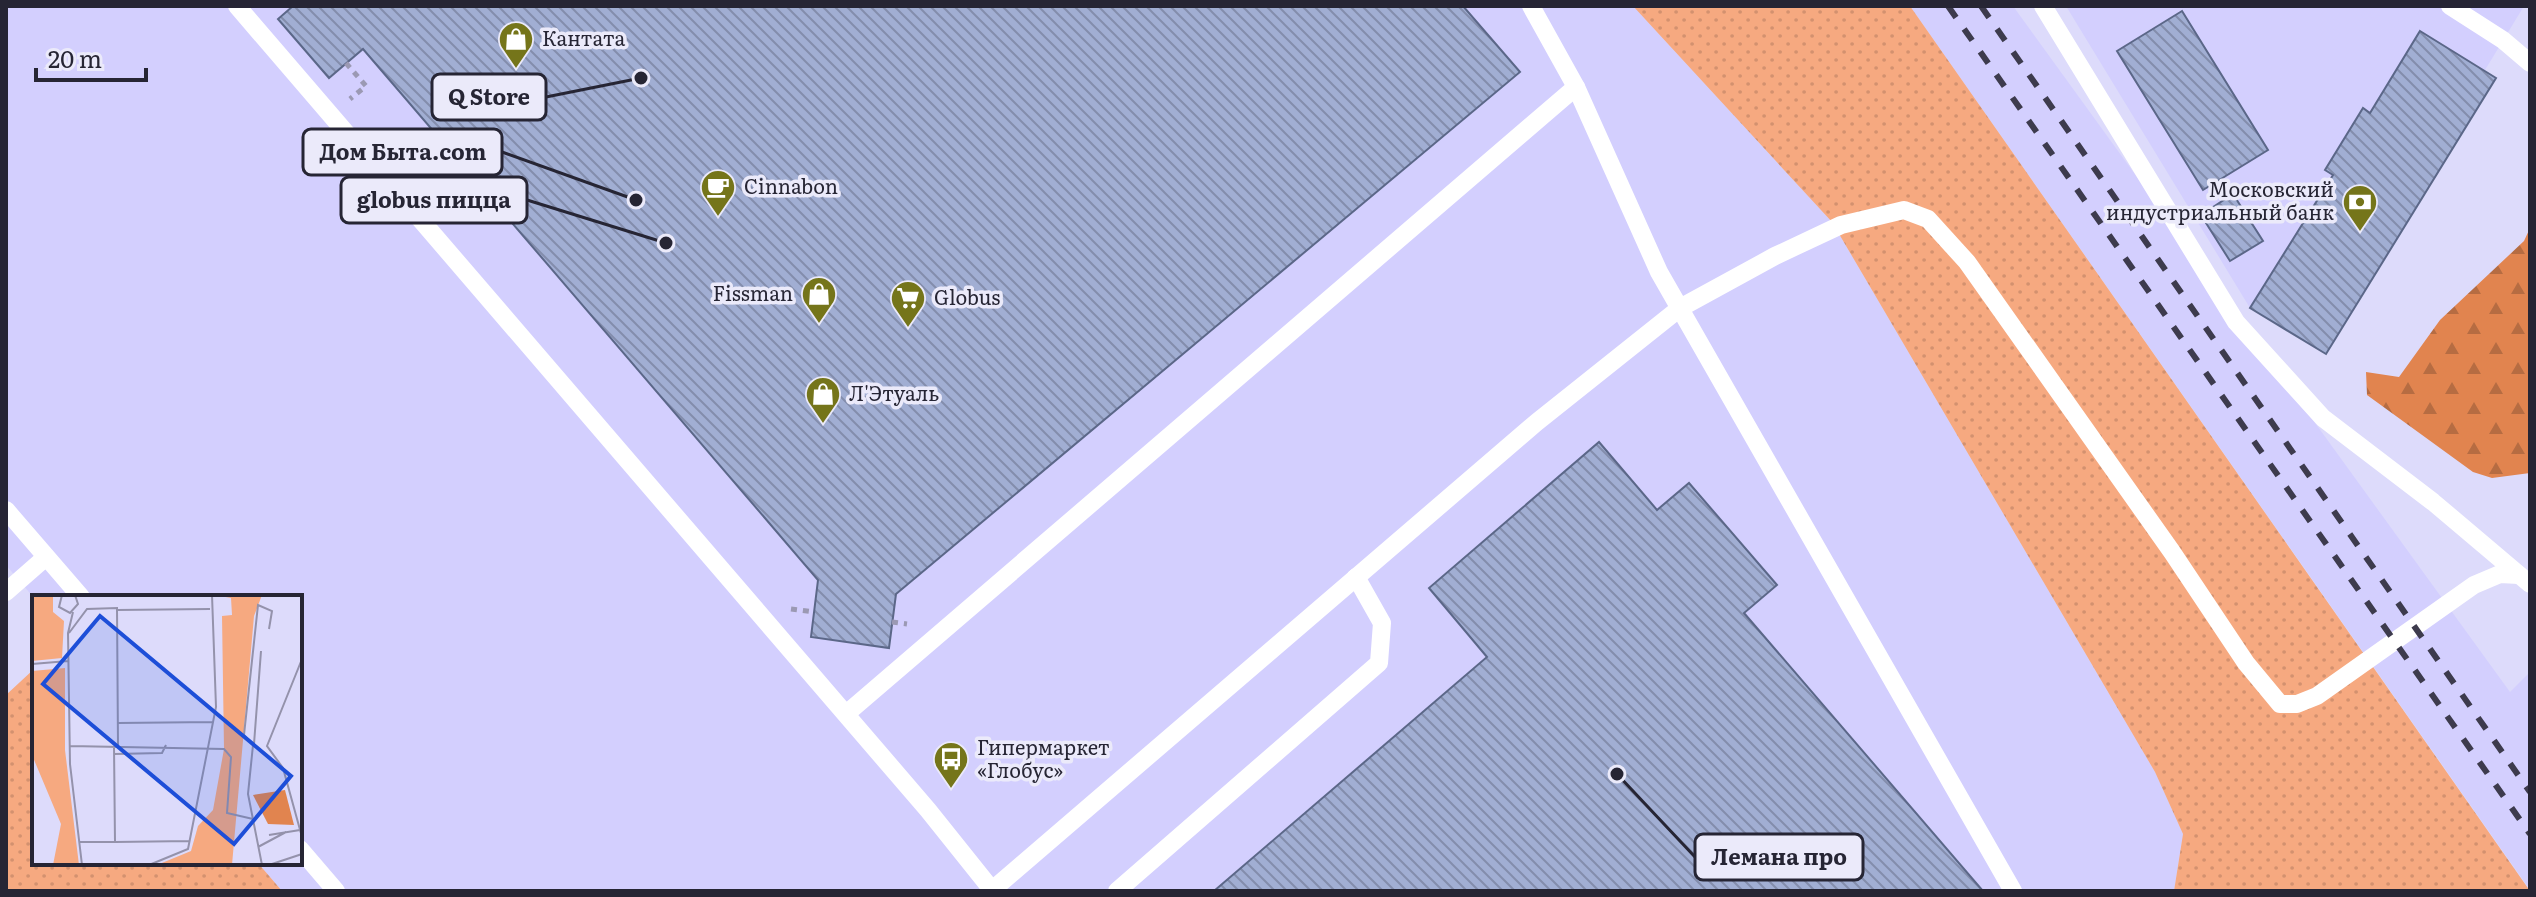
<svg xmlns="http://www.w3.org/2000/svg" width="2536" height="897" font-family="Literata,serif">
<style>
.built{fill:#d3cffe}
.green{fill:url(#green-dots)}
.forest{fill:url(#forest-firs)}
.building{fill:url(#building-back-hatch);stroke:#5b6788;stroke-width:2}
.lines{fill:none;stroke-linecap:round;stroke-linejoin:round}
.path{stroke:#9b99b3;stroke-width:5;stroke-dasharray:6 6;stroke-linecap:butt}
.lane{stroke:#fff;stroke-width:18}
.rail{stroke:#3d3b4d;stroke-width:6;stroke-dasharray:14 14;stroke-linecap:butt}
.labels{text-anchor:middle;stroke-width:7;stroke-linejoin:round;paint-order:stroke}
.poi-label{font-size:20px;fill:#262534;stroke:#ebeafa;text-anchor:start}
.inset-road{fill:none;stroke:#9492ab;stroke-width:2}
.view{fill:#1d4ed8;fill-opacity:0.15;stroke:#1d4ed8;stroke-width:4}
.inset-edge{fill:none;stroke:#262534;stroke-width:4}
.leader{fill:none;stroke:#262534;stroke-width:3}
.callout-dot{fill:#262534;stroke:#ebeafa;stroke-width:3}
.callout{fill:#ebeafa;stroke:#262534;stroke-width:3}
.callout-label{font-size:22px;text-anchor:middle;font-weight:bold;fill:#262534}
</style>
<defs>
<pattern id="green-dots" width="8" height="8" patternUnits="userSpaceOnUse" patternTransform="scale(2)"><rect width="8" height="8" fill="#f6a980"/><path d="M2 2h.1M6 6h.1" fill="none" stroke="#d3916f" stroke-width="1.8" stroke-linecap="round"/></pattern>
<pattern id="forest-firs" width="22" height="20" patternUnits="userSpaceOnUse" patternTransform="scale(2)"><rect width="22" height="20" fill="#e1844f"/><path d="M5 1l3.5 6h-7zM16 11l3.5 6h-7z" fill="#b66c42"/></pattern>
<pattern id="building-back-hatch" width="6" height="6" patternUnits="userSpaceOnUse" patternTransform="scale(2)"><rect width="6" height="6" fill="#a1aed3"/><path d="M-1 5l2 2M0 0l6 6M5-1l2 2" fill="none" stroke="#838dac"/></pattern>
</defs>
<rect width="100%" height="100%" fill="#dddbfb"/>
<g class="built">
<path d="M6 6H1633L1832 222 2155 772 2183 834 2174 891H282L258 863H300V597L34 598 6 565Z"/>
<path d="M1910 6H2013L2510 692 2530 672V890Z"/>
<path d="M2066 6H2524L2485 70 2496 78 2326 354 2250 308Z"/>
</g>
<g class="green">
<path d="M1633 6H1910L2530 891H2174L2183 834 2155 772 1832 222Z"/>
<path d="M34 669V863H258L282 891H6V695Z"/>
</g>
<path class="forest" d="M2530 228V473L2492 478 2473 472 2367 395 2366 372 2399 377 2440 320 2524 241Z"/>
<g class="building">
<path d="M293 6H1463L1520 72 896 594 889 648 811 637 818 580 363 49 329 78 278 19Z"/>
<path d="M2182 11 2268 150 2203 190 2117 51Z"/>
<path d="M2420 31 2496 78 2326 354 2250 308 2333 175 2325 170 2363 108 2370 113Z"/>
<path d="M2233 194 2263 241 2230 261 2201 215Z"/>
<path d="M1599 442 1657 510 1689 483 1777 585 1744 613 1983 891H1214L1487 657 1429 588Z"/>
</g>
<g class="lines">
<g class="path">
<path d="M346 63 366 86 350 99"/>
<path d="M791 609 814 612"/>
<path d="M892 622 907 624"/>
</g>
<g class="lane">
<path d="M237 6 928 810 992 890"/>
<path d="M1531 6 1576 87 1659 272 2013 891"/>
<path d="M2043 6 2236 322 2323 418 2433 502 2530 584"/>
<path d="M2450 6 2503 40 2530 63"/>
<path d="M6 510 81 597"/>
<path d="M6 592 46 557"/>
<path d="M846 714 1576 87"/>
<path d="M300 849 336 891"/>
<path d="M991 891 1537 422 1680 308 1775 256 1841 225 1904 210 1928 219 1967 262 2172 552 2246 663 2280 704H2297L2317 696 2474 585 2500 574 2519 575"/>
<path d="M1117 891 1379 663 1382 623 1356 577"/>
</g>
<g class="rail">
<path d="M1948 6 2530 834"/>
<path d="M1981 6 2530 792"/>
</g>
</g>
<defs>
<g id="shop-pin" transform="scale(1.8)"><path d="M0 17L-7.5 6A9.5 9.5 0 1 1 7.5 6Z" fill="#75751a" stroke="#ebeafa"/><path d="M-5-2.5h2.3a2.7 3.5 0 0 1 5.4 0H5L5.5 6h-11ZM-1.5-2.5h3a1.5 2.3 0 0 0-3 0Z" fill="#fff"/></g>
<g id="cafe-pin" transform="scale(1.8)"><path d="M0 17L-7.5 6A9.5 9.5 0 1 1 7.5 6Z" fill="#75751a" stroke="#ebeafa"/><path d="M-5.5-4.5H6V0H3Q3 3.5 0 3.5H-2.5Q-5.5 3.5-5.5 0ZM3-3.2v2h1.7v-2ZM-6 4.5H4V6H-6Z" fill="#fff"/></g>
<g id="bank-pin" transform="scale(1.8)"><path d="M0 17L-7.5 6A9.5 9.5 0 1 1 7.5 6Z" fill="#75751a" stroke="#ebeafa"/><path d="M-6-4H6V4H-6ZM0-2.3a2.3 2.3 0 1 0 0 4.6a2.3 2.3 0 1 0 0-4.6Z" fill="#fff"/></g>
<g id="supermarket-pin" transform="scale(1.8)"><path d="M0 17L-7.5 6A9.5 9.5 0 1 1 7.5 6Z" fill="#75751a" stroke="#ebeafa"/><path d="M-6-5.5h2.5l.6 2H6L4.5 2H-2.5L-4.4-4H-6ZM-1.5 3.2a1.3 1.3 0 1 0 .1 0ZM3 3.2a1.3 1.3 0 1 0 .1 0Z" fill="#fff"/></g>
<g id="bus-pin" transform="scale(1.8)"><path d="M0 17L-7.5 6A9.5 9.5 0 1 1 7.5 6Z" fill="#75751a" stroke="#ebeafa"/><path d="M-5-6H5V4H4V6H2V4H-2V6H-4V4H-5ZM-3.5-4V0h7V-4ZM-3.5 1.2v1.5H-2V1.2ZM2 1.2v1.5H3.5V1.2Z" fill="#fff"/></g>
</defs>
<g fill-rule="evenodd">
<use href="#shop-pin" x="516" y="39"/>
<use href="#cafe-pin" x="718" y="187"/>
<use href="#bank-pin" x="2360" y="202"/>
<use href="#shop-pin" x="819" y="294"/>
<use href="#supermarket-pin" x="908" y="298"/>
<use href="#shop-pin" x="823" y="394"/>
<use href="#bus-pin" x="951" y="759"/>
</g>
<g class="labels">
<g class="poi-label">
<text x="542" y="46">Кантата</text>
<text x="744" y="194">Cinnabon</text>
<text x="2334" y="197" text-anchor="end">Московский<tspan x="2334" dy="23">индустриальный банк</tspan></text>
<text x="793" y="301" text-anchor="end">Fissman</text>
<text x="934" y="305">Globus</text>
<text x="849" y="401">Л'Этуаль</text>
<text x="977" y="755">Гипермаркет<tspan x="977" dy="23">«Глобус»</tspan></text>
</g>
</g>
<g transform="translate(32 595)">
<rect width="270" height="270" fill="#dddbfb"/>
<path d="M0 0H21V17L32 26 30 63 0 66ZM183 0H230L222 21 200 270H125L159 256 166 231 181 215 192 154 190 21 200 20 199 3ZM33 73V155L47 270H21L29 229 0 160V76Z" fill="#f6a980"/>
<path d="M253 195 262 230 236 229 221 200Z" fill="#e1844f"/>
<path class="inset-road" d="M30 0 27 12 38 18 46 9 43 0M85 15 178 14M41 17 36 38 38 169 50 270M37 38 55 14 85 13 86 151M270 64 235 151 251 173 270 242M0 69 36 66M86 128 181 127M222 149 229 56M38 151 192 154 199 162 195 218 221 224M82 159 130 158 134 150M237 240 268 235M47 247H83L82 151M83 247 158 246M226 252 254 237M117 270 156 254 184 112 180 0M230 270 216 199 221 150 212 140 226 10 240 16 237 34M237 270 270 259"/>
<path class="view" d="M68 21 259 181 202 249 11 89Z"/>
<rect width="270" height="270" class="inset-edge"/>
</g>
<path class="leader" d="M641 78L546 97M636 200L502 152M666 243L527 200M1617 774L1695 857"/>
<g class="callout-dot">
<circle cx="641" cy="78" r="8"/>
<circle cx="636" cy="200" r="8"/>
<circle cx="666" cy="243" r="8"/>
<circle cx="1617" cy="774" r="8"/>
</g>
<g class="callout">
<rect x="432" y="74" width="114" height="46" rx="8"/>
<rect x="303" y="129" width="199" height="46" rx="8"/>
<rect x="341" y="177" width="186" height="46" rx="8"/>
<rect x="1695" y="834" width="168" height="46" rx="8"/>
</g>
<g class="callout-label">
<text x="489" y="105">Q Store</text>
<text x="403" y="160">Дом Быта.com</text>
<text x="434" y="208">globus пицца</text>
<text x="1779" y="865">Лемана про</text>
</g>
<rect width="2536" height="897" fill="none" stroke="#262534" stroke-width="16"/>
<path d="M36 68v12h110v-12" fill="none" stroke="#262534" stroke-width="4"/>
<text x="48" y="68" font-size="24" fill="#262534" stroke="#ebeafa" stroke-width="6" paint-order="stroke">20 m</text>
</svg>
